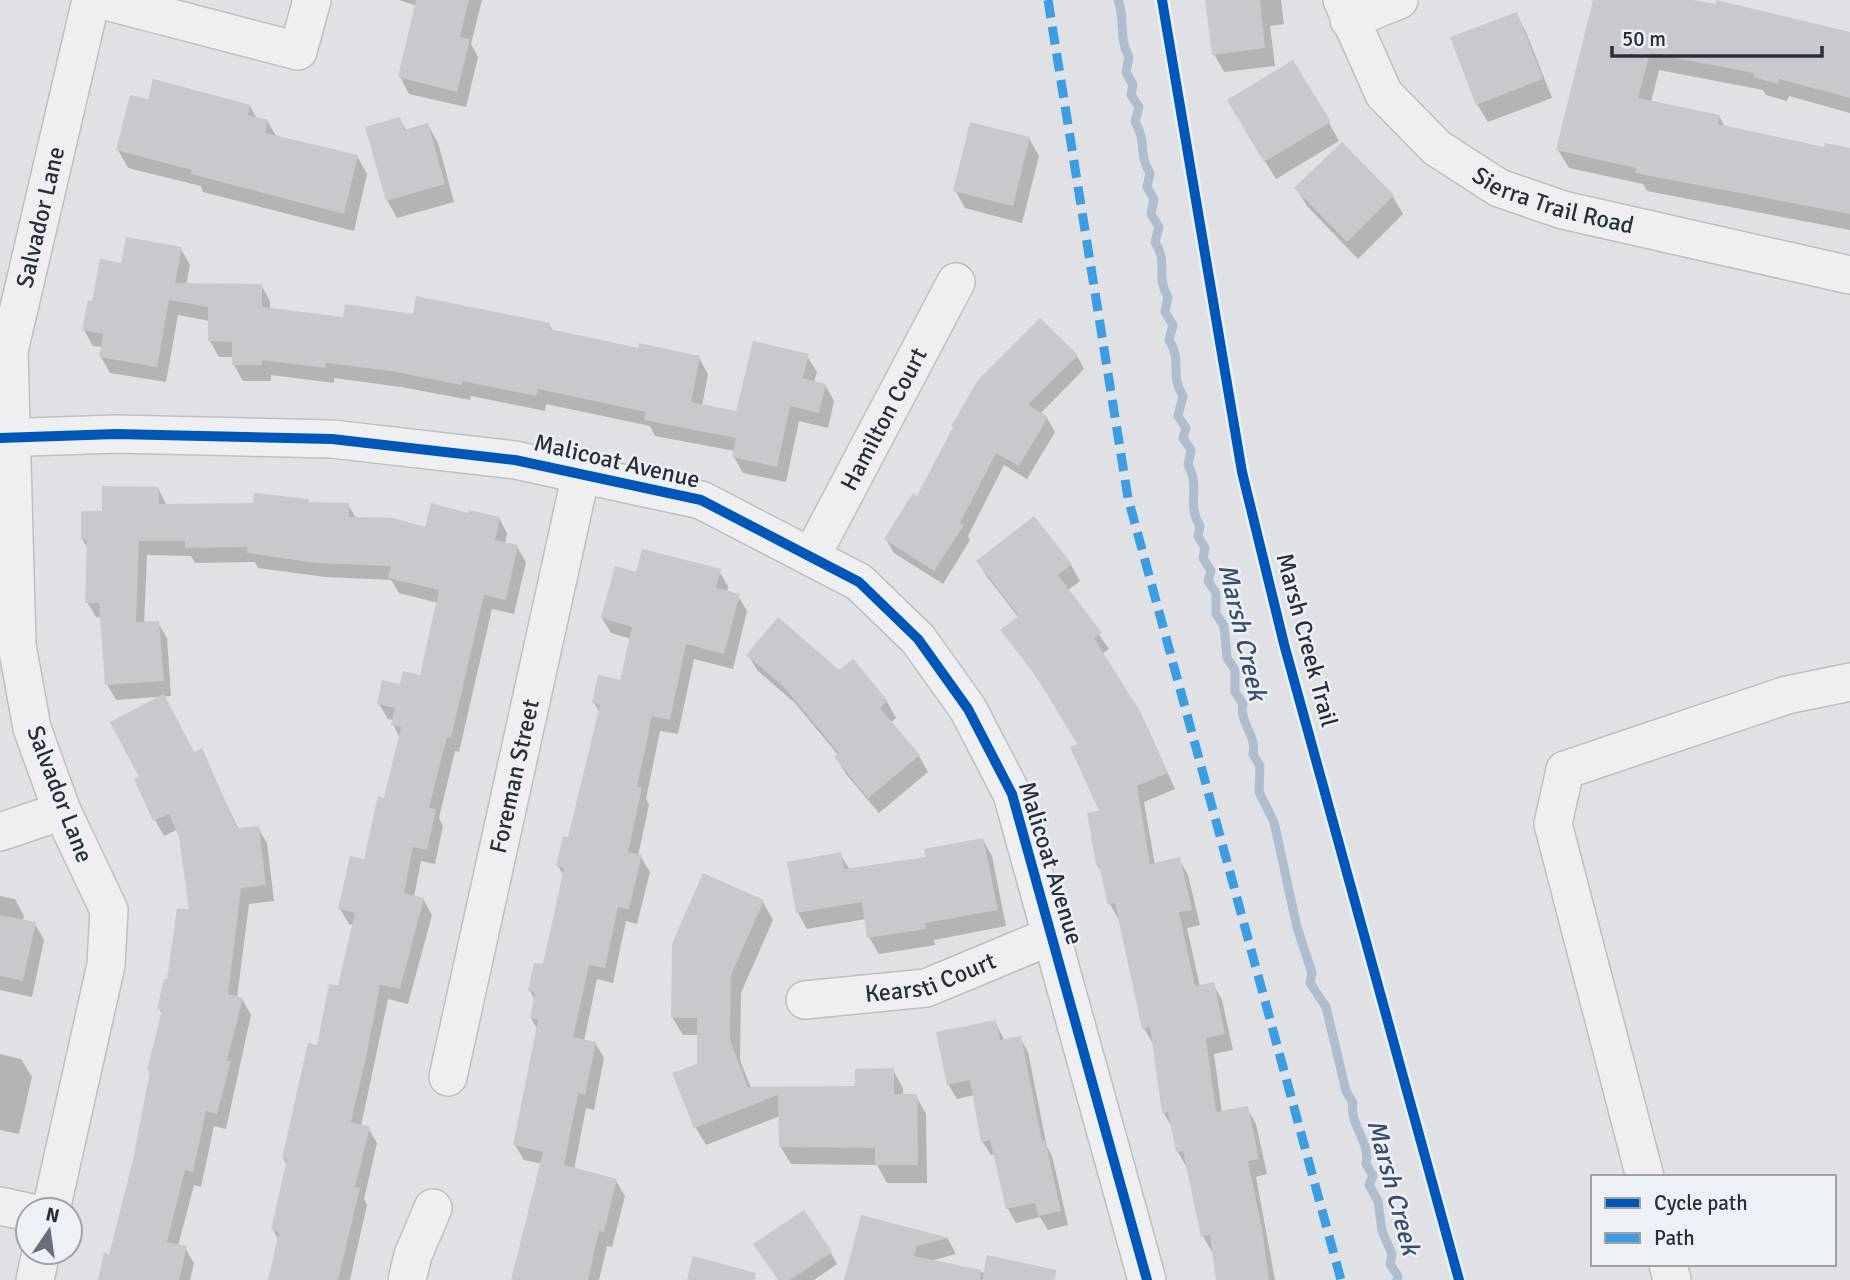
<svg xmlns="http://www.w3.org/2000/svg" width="1850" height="1280" font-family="Signika,sans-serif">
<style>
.shadow{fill:#0003}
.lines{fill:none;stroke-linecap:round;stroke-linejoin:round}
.stream{stroke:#afbece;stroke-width:9}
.building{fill:#c8c9cc}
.minor-casing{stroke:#bdbfc2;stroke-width:40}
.minor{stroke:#efeff1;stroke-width:37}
.quiet{stroke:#3d9de2;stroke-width:9;stroke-dasharray:18 9;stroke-linecap:butt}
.cycleway-casing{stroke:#edf0f4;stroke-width:15}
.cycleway{stroke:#0057b8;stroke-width:10}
.labels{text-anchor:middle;stroke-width:5;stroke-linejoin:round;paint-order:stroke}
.street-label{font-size:24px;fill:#282f3c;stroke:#edf0f4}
.water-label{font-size:26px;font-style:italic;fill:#354e6d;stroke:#edf0f4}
</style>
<rect width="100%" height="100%" fill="#dfe1e4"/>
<g class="shadow">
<path d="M399 0H482L471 44 478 57 466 107 409 94 400 77 417 6Z"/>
<path d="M1207 0H1281L1284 24 1270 26 1275 66 1224 72 1214 54Z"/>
<path d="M1595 0H1686L1850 34V113L1789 96 1787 101 1766 95 1763 90 1659 70 1651 102 1719 116 1725 127 1826 149 1850 150V230L1647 191 1643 184 1569 168 1558 150Z"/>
<path d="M1516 14 1526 32 1552 98 1488 122 1477 104Z"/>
<path d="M149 101 250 106 257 119 267 121 277 137 357 156 367 174 354 231 203 192 201 186 128 168 118 150Z"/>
<path d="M399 119 407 131 428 125 438 143 454 202 397 218 387 200Z"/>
<path d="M1239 119 1329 123 1339 141 1276 179Z"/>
<path d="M1029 138 1039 156 1022 223 965 208 955 190Z"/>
<path d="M1342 145 1393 197 1403 214 1358 259 1307 206 1296 188Z"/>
<path d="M181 249 190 265 186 285H261L270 301V310L345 319 414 316 549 325 554 332 640 350 699 358 708 374 702 406 737 413 807 356 817 372 814 382 825 385 834 401 828 428 799 421 786 482 743 473 734 457 735 451 655 436 650 426 546 404 545 411 471 396 470 400 401 387 334 378V383L271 375V381H243L234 365V357H219L210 341V321L178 315 166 382 110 373 101 357 103 347 93 346 84 330 94 303 123 265Z"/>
<path d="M1077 356 1084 369 1040 414 1047 418 1055 432 1027 479 1004 465 968 536 970 540 943 584 894 553 886 539 918 498Z"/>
<path d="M158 488 167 506 255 505 308 501 309 503 348 505 357 519 426 529 470 515 499 518 507 533 505 544 517 547 526 562 514 614 492 609 459 752 455 751 439 818 443 826 435 864 421 861 414 897 423 899 432 915 408 1004 388 999 361 1126 368 1128 377 1143 364 1199 367 1205 350 1280H270L279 1240 273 1230 287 1165 283 1158 339 987 354 925 349 924 340 909 365 861 385 800 400 738 393 724 394 720 388 719 379 704 401 686 421 677 438 603 399 593 391 580 325 577 258 568 255 562 195 563 191 556 147 555 144 624 158 623 167 638 171 696 116 700 107 684 102 618 96 617 87 602 89 550 82 539 104 513Z"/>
<path d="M1034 518 1071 565 1080 581 1068 590 1109 649 1102 654 1149 731 1175 789 1144 802 1155 865 1179 859 1188 875 1200 925 1187 928 1200 987 1213 984 1222 1000 1233 1050 1214 1054 1222 1113 1247 1108 1256 1124 1267 1174 1256 1177 1275 1280H1218L1214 1252H1212L1203 1236 1187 1168 1178 1152 1173 1129 1163 1112 1153 1044 1144 1028 1119 920 1110 904 1103 874 1097 865 1101 812 1080 745 1047 692 1003 630 1019 618 987 577 978 562Z"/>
<path d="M719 571 728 586 727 593 738 596 747 611 733 669 694 659 678 734 660 731 646 799 649 805 638 856 641 857 650 872 637 924 626 921 613 983 597 979 584 1041 595 1043 604 1058 594 1110 586 1108 574 1170 616 1181 625 1196 612 1247 607 1246 599 1280H513L542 1164 524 1160 515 1145 538 1030 531 1018 535 1000 530 991 544 966 564 876 558 866 570 840 600 713 594 703 622 682 631 639 611 633 602 618 637 574Z"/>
<path d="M748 655 839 672 887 702 896 718 890 723 919 756 928 772 879 813 846 774 836 758 839 756 795 703 758 671Z"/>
<path d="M201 751 239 830 258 828 267 843 274 901 249 904 237 998 242 999 251 1015 226 1129 214 1126 201 1187 194 1185 178 1246 185 1248 194 1263 190 1280H99L110 1257 135 1160 151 1074 149 1070 162 1014 159 1008 191 911 181 836 178 829 164 836 155 820 194 754Z"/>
<path d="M983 840 992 856 1006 926 934 940 935 945 879 954 869 937 866 919 807 929 798 913 840 854 850 870 928 858Z"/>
<path d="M0 896 15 899 24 916 23 921 35 924 44 940 32 997 0 990Z"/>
<path d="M763 902 773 920 741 993 740 1060 751 1088 857 1087 893 1070 903 1088V1096H916L926 1114 927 1183H887L877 1165 791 1164 780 1146V1116L706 1145 696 1128 675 1074 699 1065V1035H683L672 1017Z"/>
<path d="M995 1022 1005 1041 1020 1038 1028 1052 1047 1147 1052 1156 1068 1225 1048 1230 1040 1217 1016 1223 1008 1209 995 1154 991 1155 982 1141 974 1095 957 1099 948 1084Z"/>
<path d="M0 1054 21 1059 32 1077 19 1134 0 1130Z"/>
<path d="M862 1217 948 1239 956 1254 930 1261 985 1273 1046 1280H846Z"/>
<path d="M831 1253 837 1264 814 1280H779Z"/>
</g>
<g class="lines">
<path class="stream" d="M1118 0C1126 21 1118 38 1129 57L1126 72 1133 85 1131 95 1139 107 1135 122C1147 140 1138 154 1150 173L1147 187 1154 199 1151 214 1159 227 1155 242C1169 264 1155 276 1168 297L1165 312 1173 325 1169 340C1183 362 1169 374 1183 396L1178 416 1186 428 1183 438 1191 450 1188 465C1201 487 1186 504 1200 526L1198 536 1205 548 1203 558 1211 571 1208 581 1216 593V614L1224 626 1227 658 1235 670V692L1243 704C1239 723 1257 735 1253 754L1260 766 1259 792 1274 822 1297 927 1312 973 1310 983 1326 1007 1346 1091 1353 1103C1349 1125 1371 1142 1366 1164L1373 1176 1369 1185 1378 1201 1382 1231 1392 1254 1390 1264 1398 1276 1397 1280"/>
</g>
<g class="building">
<path d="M416 0H469L460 37 470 39 457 92 398 77Z"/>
<path d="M1205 0H1260L1265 48 1212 55Z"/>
<path d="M1593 0H1693L1716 4V0L1850 32V98L1779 79 1778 84 1753 77 1754 73 1650 53 1638 98 1720 115 1718 124 1824 147 1825 143 1850 148V214L1635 173 1636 168 1556 150Z"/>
<path d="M1517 12 1543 79 1476 105 1450 37Z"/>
<path d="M1293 60 1331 122 1264 162 1227 100Z"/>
<path d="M153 79 251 105 248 115 268 120 265 133 358 155 344 214 191 174 192 170 116 150 130 95 148 99Z"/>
<path d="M400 117 404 130 428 123 445 184 386 201 365 127Z"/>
<path d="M970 122 1030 137 1013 206 953 191Z"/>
<path d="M1342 142 1394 195 1347 242 1294 188Z"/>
<path d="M126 237 182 247 175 283 262 284V307L343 317 345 304 413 314 416 296 550 323 549 329 639 348V343L700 356 691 402 736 411 753 341 809 354 803 378 826 384 819 413 790 406 777 467 732 457 736 438 644 420 646 412 538 389 536 396 462 381V385L391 371 326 363 325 368 262 360V365H232V342L208 341V307L169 300 157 367 99 357 103 334 82 330 88 300 92 301 100 259 121 263Z"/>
<path d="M1040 318 1078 355 1028 405 1048 417 1019 466 996 453 960 523 964 525 934 571 884 539 913 493 917 496 953 427 951 426 978 380Z"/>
<path d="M102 486 159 487V504L253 503 254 493 309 499 308 502 349 503V517L393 518 425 527 431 503 468 513 469 510 500 517 495 540 518 545 506 600 484 595 451 738 447 737 429 808 436 809 427 850 413 847 404 893 424 898 400 989 380 985 366 1057 351 1122 370 1127 355 1187 360 1188 338 1280H268L279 1232 271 1230 287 1159 282 1158 308 1043 317 1045 329 984 338 985 355 913 338 909 350 856 364 859 378 796 384 798 401 727 391 725 395 708 377 704 382 680 400 684 403 671 420 675 439 590 388 578 391 566 316 563 247 553 248 547 185 548V541H139L136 622 159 621 164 681 105 685 99 603H85L87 540H81V511H102Z"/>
<path d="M1034 516 1072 564 1058 575 1102 633 1094 638 1141 713 1168 773 1137 786 1150 864 1180 857 1192 910 1179 912 1195 986 1214 982 1225 1034 1206 1038 1216 1112 1248 1106 1259 1159 1248 1161 1262 1229 1269 1280H1216L1210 1235 1201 1237 1183 1151 1176 1152 1168 1112 1162 1113 1150 1027 1142 1029 1115 903 1108 905 1099 865H1096L1087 813 1099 811 1070 747 1077 744 1036 676 1000 630 1019 616 976 561Z"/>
<path d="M642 549 721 569 716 588 740 594 724 654 686 644 670 720 652 716 637 787 642 788 628 852 642 855 629 909 618 907 605 968 589 965 573 1037 596 1042 585 1095 578 1093 564 1165 617 1179 604 1232 599 1231 588 1280H511L543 1152 513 1145 538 1020 530 1018 535 993 528 991 534 963 543 964 564 868 556 866 563 836 568 837 600 705 592 703 598 675 620 680 632 627 601 618 615 566 636 572Z"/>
<path d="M778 617 839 670 853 659 888 701 880 708 920 755 868 798 834 757 839 753 783 686 746 655Z"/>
<path d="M164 694 194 752 202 748 237 828 259 826 266 885 241 888 228 994 243 998 227 1060 231 1061 217 1114 206 1111 193 1172 185 1170 167 1242 187 1246 179 1280H98L104 1253 109 1255 133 1160 150 1071 147 1070 162 1010 157 1009 164 979H167L177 908 189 909 179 837 169 814 153 821 134 779 139 777 110 722Z"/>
<path d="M983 838 998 910 925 923 926 929 867 938 862 902 796 913 787 862 841 852 844 869 926 857 924 849Z"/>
<path d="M703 873 764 900 731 975 730 1040 748 1087 855 1086V1069L894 1068V1094H917L918 1165H875V1148L779 1147 778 1095 694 1128 672 1073 697 1064V1018H671L672 944Z"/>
<path d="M0 915 36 922 23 981 0 976Z"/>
<path d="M996 1020 1000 1040 1021 1036 1042 1141 1045 1140 1061 1211 1038 1216 1035 1203 1006 1209 990 1140 981 1142 970 1080 947 1085 936 1032Z"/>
<path d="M804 1210 832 1252 790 1280H778L753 1244Z"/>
<path d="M861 1215 949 1238 917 1246 914 1256 981 1270 980 1280H844Z"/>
<path d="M987 1255 1056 1270 1055 1280H982Z"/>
<path d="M693 1256 756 1273 755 1280H687Z"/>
</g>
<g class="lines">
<g class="minor-casing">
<g id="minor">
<path d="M102 0 298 51 312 0"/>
<path id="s1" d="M1342 0 1384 94 1437 148 1499 188 1563 210 1850 275"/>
<path d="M1349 20 1399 0"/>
<path d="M0 438 116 434 332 439 515 460 701 500 859 582 918 639 968 709 1012 794 1147 1280"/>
<path id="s2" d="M811 557 956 282"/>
<path d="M0 832 62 811"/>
<path id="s3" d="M805 1000 926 988 1051 936"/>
<path id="s4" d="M448 1077 581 474"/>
<path d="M1645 1177 1553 824 1565 770 1787 695 1850 682"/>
<path d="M0 1206 28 1212"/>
<path id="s5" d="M51 1210 106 965 109 910 62 811 32 728 17 645 9 351 91 0"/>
<path d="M1668 1264 1672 1280"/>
<path d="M35 1280 41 1252"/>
<path d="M407 1280 413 1255 433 1208"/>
</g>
</g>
<use href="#minor" class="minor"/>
<path class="quiet" d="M1048 0 1128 498 1341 1280"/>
<g class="cycleway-casing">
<g id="cycleway">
<path d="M1162 0 1242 472 1284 644 1459 1280"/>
<path d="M0 438 116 434 332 439 515 460 701 500 859 582 918 639 968 709 1012 794 1147 1280"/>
</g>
</g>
<use href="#cycleway" class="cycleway"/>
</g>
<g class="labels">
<g class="street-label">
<text dy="8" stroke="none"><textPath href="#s1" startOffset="308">Sierra Trail Road</textPath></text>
<text dy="8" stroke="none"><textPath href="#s5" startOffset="1020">Salvador Lane</textPath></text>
<text dy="8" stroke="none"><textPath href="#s2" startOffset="156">Hamilton Court</textPath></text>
<text transform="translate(617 461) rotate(13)" y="8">Malicoat Avenue</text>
<text transform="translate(1307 640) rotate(75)" y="8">Marsh Creek Trail</text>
<text dy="8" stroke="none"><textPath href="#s4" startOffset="308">Foreman Street</textPath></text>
<text transform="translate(60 794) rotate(69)" y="8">Salvador Lane</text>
<text transform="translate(1051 863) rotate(73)" y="8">Malicoat Avenue</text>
<text dy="8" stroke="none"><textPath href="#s3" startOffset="128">Kearsti Court</textPath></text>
</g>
<g class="water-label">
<text transform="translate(1243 632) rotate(77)" y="9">Marsh Creek</text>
<text transform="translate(1394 1187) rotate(75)" y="9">Marsh Creek</text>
</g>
</g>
<rect x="1591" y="1175" width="245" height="91" fill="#edf0f4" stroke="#9ea3aa" stroke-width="2"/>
<rect x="1605" y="1198" width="35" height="10" fill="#0057b8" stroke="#9ea3aa" stroke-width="2"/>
<text x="1654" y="1210" font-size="21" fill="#282f3c">Cycle path</text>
<rect x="1605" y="1233" width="35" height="10" fill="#3d9de2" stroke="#9ea3aa" stroke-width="2"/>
<text x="1654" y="1245" font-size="21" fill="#282f3c">Path</text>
<g transform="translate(49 1231) rotate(13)"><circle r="33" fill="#edf0f4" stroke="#9ea3aa" stroke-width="2"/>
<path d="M0-5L12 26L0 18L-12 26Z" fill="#686d77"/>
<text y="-10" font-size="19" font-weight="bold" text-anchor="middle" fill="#282f3c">N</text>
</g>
<path d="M1612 46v10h210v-10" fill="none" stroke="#282f3c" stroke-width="3.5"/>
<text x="1622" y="46" font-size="21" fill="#282f3c" stroke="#edf0f4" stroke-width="5" paint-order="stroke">50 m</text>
</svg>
